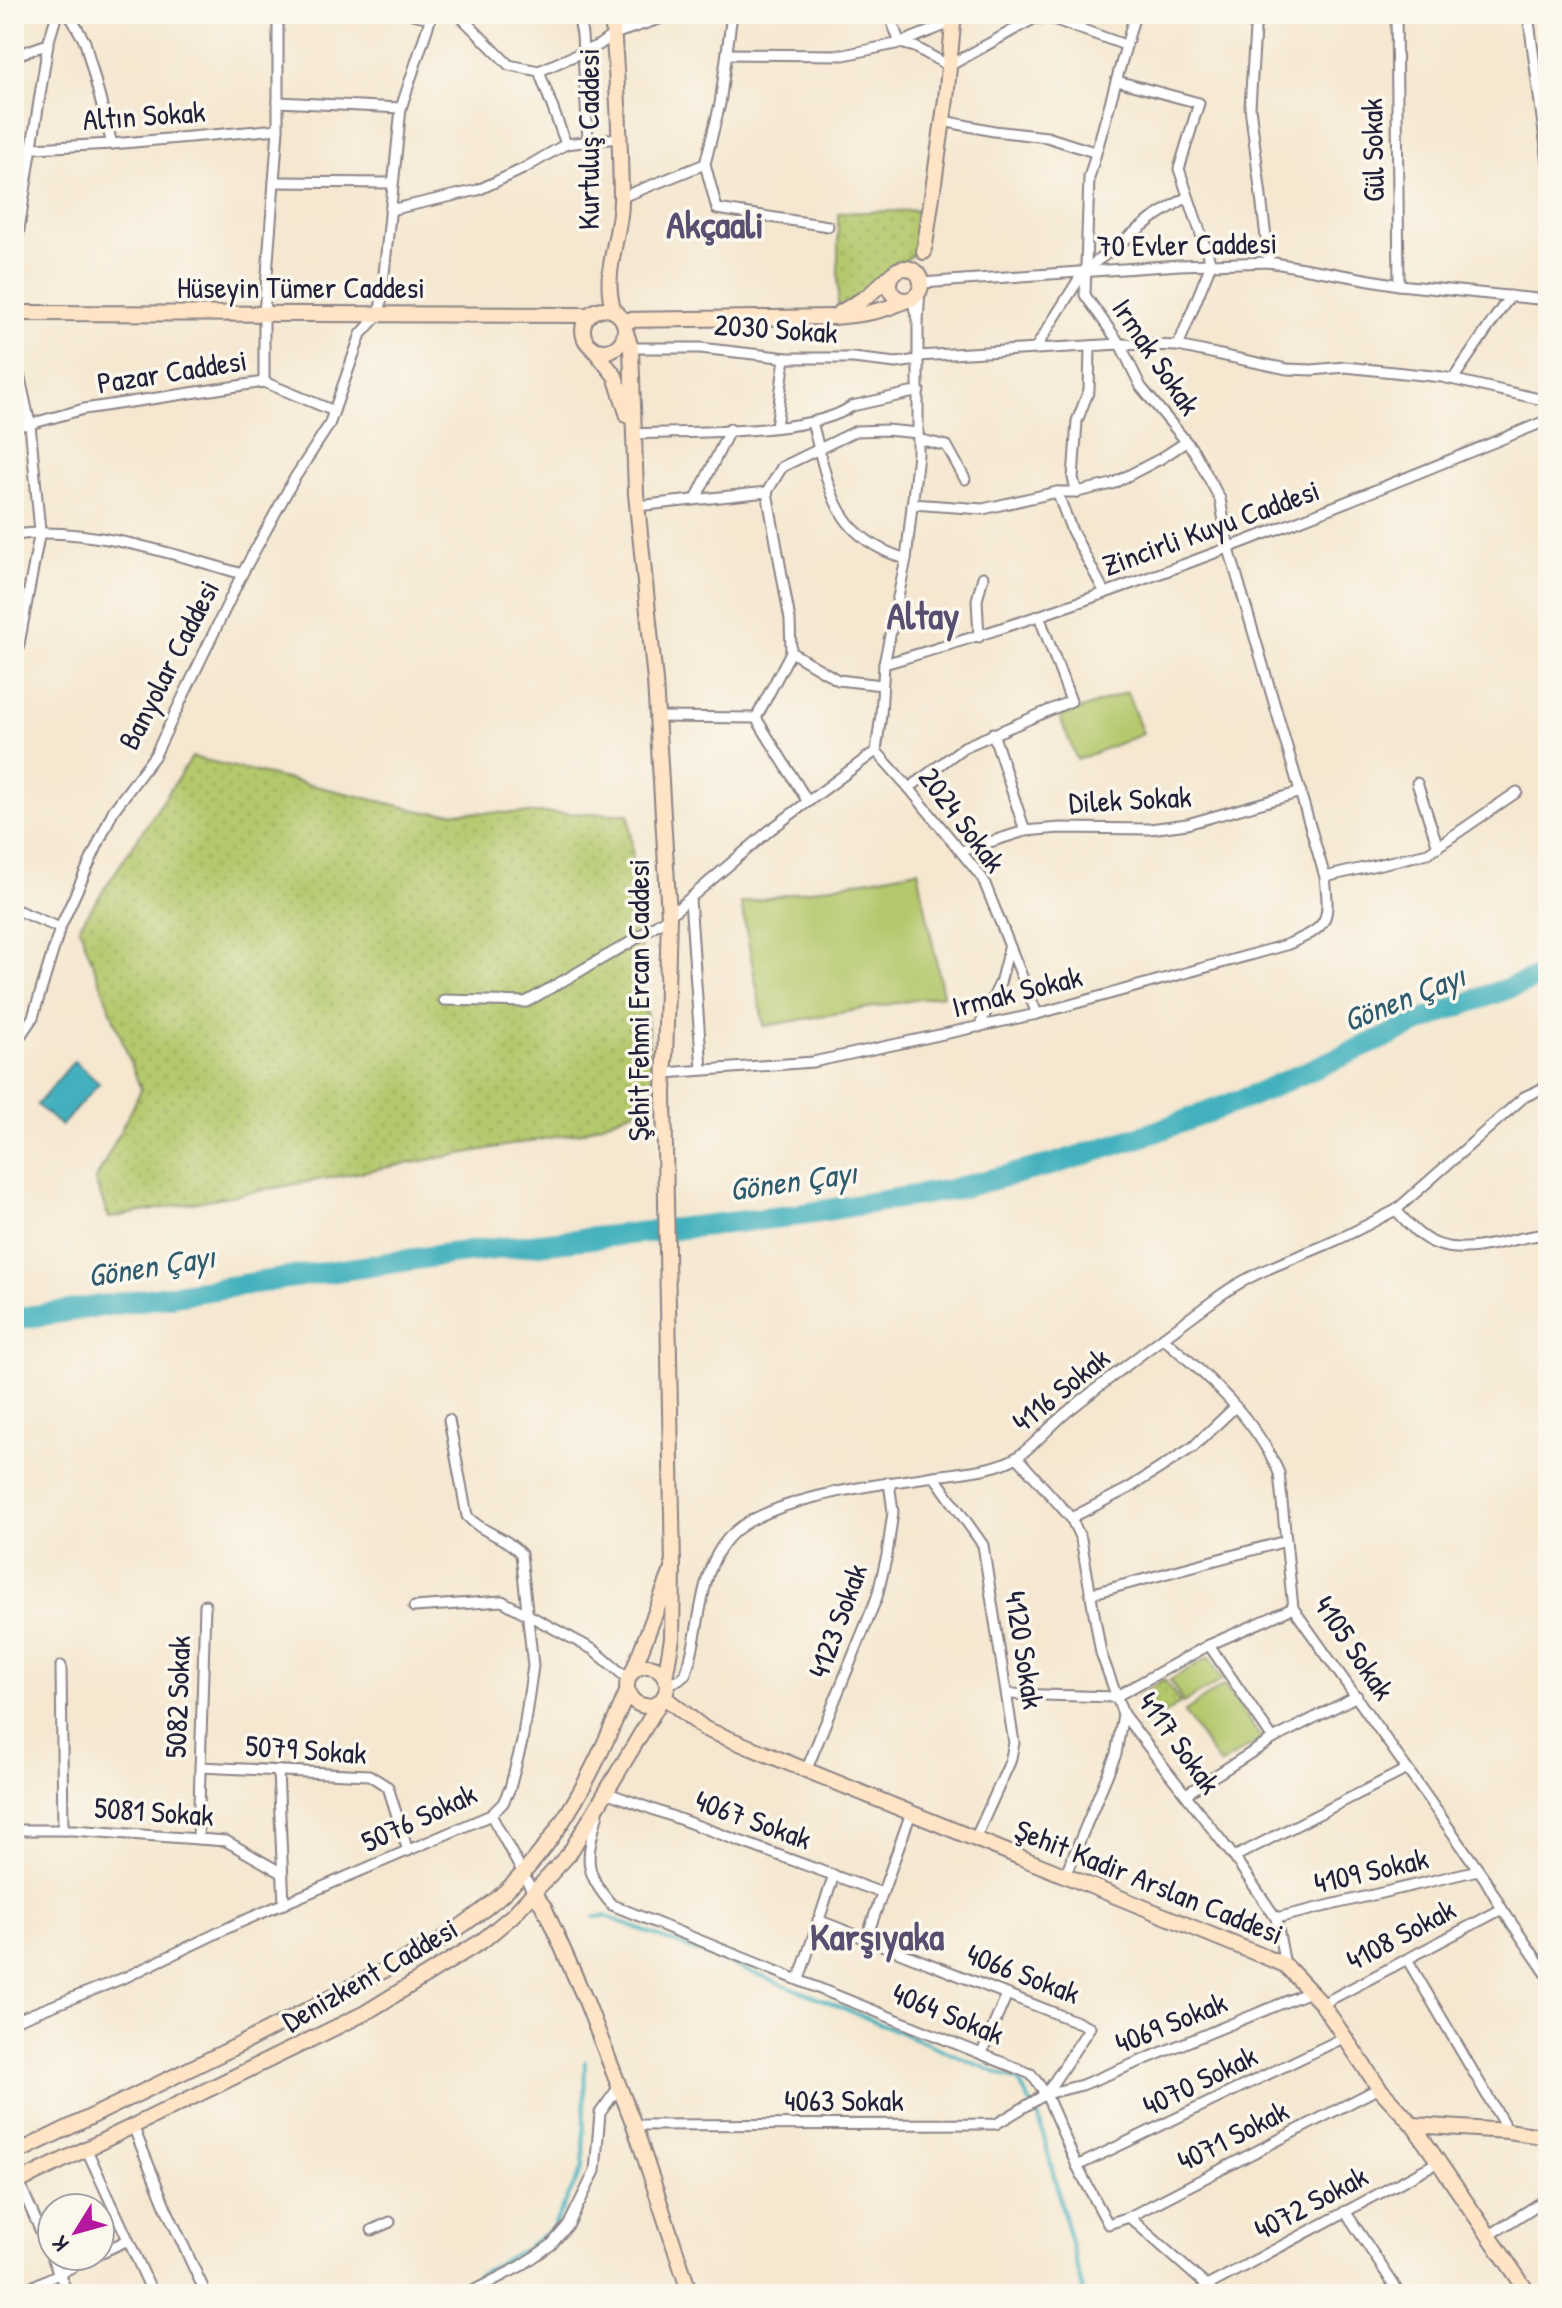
<svg xmlns="http://www.w3.org/2000/svg" width="1562" height="2308" font-family="'Patrick Hand',sans-serif">
<style>
.park{fill:url(#park-dots);stroke:#6b7554;stroke-width:2}
.garden{fill:#b4c86c;stroke:#6b7554;stroke-width:2}
.water{fill:#42b1bd;stroke:#326a7c;stroke-width:2}
.lines{fill:none;stroke-linecap:round;stroke-linejoin:round}
.stream{stroke:#42b1bd;stroke-width:4}
.river{stroke:#42b1bd;stroke-width:22}
.street-casing{stroke:#8c8486;stroke-width:13}
.secondary-casing{stroke:#8c8486;stroke-width:18}
.street{stroke:#fff;stroke-width:9}
.secondary{stroke:#ffe4c6;stroke-width:14}
.labels{text-anchor:middle;stroke-width:7;stroke-linejoin:round;paint-order:stroke}
.street-label{font-size:30px;fill:#22223b;stroke:#fbf7ec}
.water-label{font-size:32px;font-style:italic;fill:#2f5b6f;stroke:#fbf7ec}
.district-label{font-size:38px;font-weight:bold;fill:#594e71;stroke:#fbf7ec}
</style>
<defs>
<pattern id="park-dots" width="8" height="8" patternUnits="userSpaceOnUse" patternTransform="scale(2)"><rect width="8" height="8" fill="#b4c86c"/><path d="M2 2h.1M6 6h.1" fill="none" stroke="#9aac5e" stroke-width="1.8" stroke-linecap="round"/></pattern>
</defs>
<rect width="100%" height="100%" fill="#fbf7ec"/>
<filter id="ink" filterUnits="userSpaceOnUse"><feTurbulence type="fractalNoise" baseFrequency=".0125" numOctaves="2"/><feDisplacementMap in="SourceGraphic" scale="16" xChannelSelector="R" yChannelSelector="G"/><feConvolveMatrix kernelMatrix="1 2 1 2 8 2 1 2 1" color-interpolation-filters="sRGB"/></filter>
<filter id="wash" filterUnits="userSpaceOnUse"><feTurbulence type="fractalNoise" baseFrequency=".006" numOctaves="4" result="noise"/><feDisplacementMap in="SourceGraphic" scale="32" xChannelSelector="R" yChannelSelector="G"/><feGaussianBlur stdDeviation="1.8" result="paint"/><feColorMatrix in="noise" values="0 0 0 0 0 0 0 0 0 0 0 0 0 0 0 0 0 1.4 0 .05"/><feComposite in="paint" operator="in"/></filter>
<g filter="url(#wash)">
<rect width="100%" height="100%" fill="#f5e7d0"/>
<g class="park">
<path d="M922 210 918 250 879 283 838 308V213Z"/>
<path d="M192 757 426 812 629 814 654 1103 582 1132 109 1218 95 1181 141 1090 79 927Z"/>
<path d="M1164 1679 1180 1703 1153 1722 1137 1697Z"/>
</g>
<g class="garden">
<path d="M1127 692 1143 734 1077 760 1060 717Z"/>
<path d="M918 870 943 995 764 1026 741 903Z"/>
<path d="M1209 1657 1222 1680 1183 1703 1170 1680Z"/>
<path d="M1224 1685 1261 1738 1220 1765 1184 1712Z"/>
</g>
<path class="water" d="M74 1061 99 1083 61 1126 37 1105Z"/>
<g class="lines">
<g class="stream">
<path d="M595 1917 605 1916 826 2001 1019 2082 1039 2118 1084 2294"/>
<path d="M444 2294 524 2249 552 2229 583 2167 585 2062"/>
</g>
<path class="river" d="M14 1319 449 1254 790 1216 950 1190 1054 1164 1152 1133 1249 1097 1445 1011 1548 974"/>
</g>
</g>
<g filter="url(#ink)">
<g class="lines">
<g class="street-casing">
<g id="street">
<path d="M69 14 85 42 112 144"/>
<path d="M412 14 430 18"/>
<path d="M458 14 509 65 539 71 566 144"/>
<path d="M578 14 582 35 588 140"/>
<path d="M732 14 720 104 705 164 717 209 828 226"/>
<path d="M889 14 900 43 915 47 949 66 1035 18"/>
<path d="M1256 14 1250 107 1269 262"/>
<path d="M1396 14 1399 285"/>
<path d="M1528 14 1548 163"/>
<path d="M1035 18 1053 19 1125 45"/>
<path d="M727 54 844 55 900 43 953 22"/>
<path d="M14 56 48 44"/>
<path d="M539 71 599 45 614 34 674 14"/>
<path d="M1117 81 1199 103 1179 169 1211 264 1178 346"/>
<path d="M278 102 401 108"/>
<path d="M943 121 994 131 1047 137 1094 152"/>
<path d="M14 149 112 144 278 129"/>
<path d="M274 182 391 183"/>
<path d="M622 197 705 164"/>
<path d="M390 210 478 190 523 169 566 144 618 138"/>
<path d="M14 261 48 44 57 14"/>
<path d="M921 283 1180 265 1269 262 1399 285 1548 300"/>
<path d="M912 299 918 322 920 288"/>
<path d="M631 348H700L788 358H853L896 363 918 360"/>
<path d="M1035 349 1084 271 1153 218 1187 197"/>
<path d="M14 350 30 424 40 531 14 671"/>
<path d="M918 356 1120 344 1178 346 1287 369 1312 370 1345 367 1442 377 1548 401"/>
<path d="M1453 379 1510 296"/>
<path d="M264 382V314L278 129V14"/>
<path d="M812 422C830 489 832 536 906 559"/>
<path d="M14 426 30 424 84 409 264 382 334 411"/>
<path d="M776 427 785 358"/>
<path d="M634 434C686 431 812 436 852 406L919 391"/>
<path d="M918 439 947 446 965 479"/>
<path d="M767 492 790 620 791 652 756 718 808 802"/>
<path d="M767 492 782 467 856 431 886 430 918 433"/>
<path d="M1057 492 1072 531 1105 593"/>
<path d="M1077 492 1073 478 1077 421 1089 390 1090 348"/>
<path d="M696 499 730 429"/>
<path d="M912 504 983 509 1057 492H1077L1112 484 1160 459 1186 442"/>
<path d="M637 506 767 492"/>
<path d="M14 535C83 525 175 554 242 574"/>
<path d="M979 637 977 600 983 577"/>
<path d="M791 652 838 680 882 685"/>
<path d="M884 664C1111 599 1329 510 1548 420"/>
<path d="M657 717 756 718"/>
<path d="M993 733 1025 831"/>
<path d="M876 751 909 788 983 879 1037 1014"/>
<path d="M1417 783 1438 847"/>
<path d="M909 788 964 747 1071 701 1039 616"/>
<path d="M961 851 1025 831 1060 828 1150 829 1187 824 1301 792"/>
<path d="M1325 877 1428 853 1517 792"/>
<path d="M690 899 702 1070"/>
<path d="M14 909 60 928"/>
<path d="M444 1000 526 1002 631 942 669 916 770 830 876 751 881 715 884 664 906 559 918 454V322"/>
<path d="M979 1027 1000 983 1009 948"/>
<path d="M14 1045 33 1017 60 928 113 811 155 755 242 574 294 479 329 425 361 334 380 313 401 108 432 14"/>
<path d="M665 1073 813 1062 1037 1014 1286 945C1329 927 1330 922 1325 877L1229 549 1220 499 1194 451 1141 387 1120 344 1085 295 1089 178 1135 14"/>
<path d="M1396 1210 1524 1097 1548 1086"/>
<path d="M1164 1339C1208 1376 1256 1419 1279 1473L1293 1608 1485 1879 1502 1909 1548 1976"/>
<path d="M1017 1457 1071 1518 1081 1539 1101 1653 1123 1714 1234 1857 1276 1918 1285 1965"/>
<path d="M934 1476 983 1545 1014 1743 1010 1762 975 1839"/>
<path d="M1071 1518 1129 1488 1193 1447 1235 1407"/>
<path d="M1090 1594 1286 1541"/>
<path d="M414 1607 502 1601 594 1650 628 1679"/>
<path d="M1209 1645 1273 1739"/>
<path d="M61 1666 63 1830"/>
<path d="M667 1684 679 1680 685 1675C704 1628 695 1558 742 1526 789 1495 879 1484 935 1476 961 1472 994 1471 1017 1457 1035 1445 1050 1426 1067 1412 1117 1372 1169 1333 1221 1295 1254 1271 1294 1259 1330 1243 1353 1233 1374 1221 1396 1210 1403 1218 1410 1226 1418 1233 1456 1265 1505 1237 1548 1234"/>
<path d="M1008 1694 1115 1697 1209 1645 1293 1608"/>
<path d="M200 1767 369 1775 388 1787 408 1851"/>
<path d="M278 1771 284 1904"/>
<path d="M806 1771 877 1597 887 1555 893 1512 889 1482"/>
<path d="M608 1793 882 1893"/>
<path d="M1186 1794 1273 1739 1357 1696"/>
<path d="M598 1813C587 1856 581 1870 612 1905L1031 2074 1046 2094 1077 2166 1108 2224 1129 2217 1379 2088"/>
<path d="M491 1815 534 1894"/>
<path d="M14 1830H73L226 1841 282 1873"/>
<path d="M198 1839 205 1605"/>
<path d="M1234 1857 1407 1769"/>
<path d="M1065 1876 1116 1754 1123 1714"/>
<path d="M1276 1918 1478 1870"/>
<path d="M818 1920 1090 2027 1046 2094"/>
<path d="M866 1939 911 1813"/>
<path d="M1407 1959 1508 2131"/>
<path d="M799 1979 834 1875"/>
<path d="M1322 2004 1502 1909"/>
<path d="M14 2021 126 1977 236 1924 491 1815 503 1803 510 1788 522 1742 533 1666 521 1554C506 1536 483 1534 467 1516L449 1420"/>
<path d="M982 2053 1007 1994"/>
<path d="M634 2125 996 2124 1046 2094 1082 2085 1312 1991"/>
<path d="M133 2126 166 2208 206 2294"/>
<path d="M86 2148 153 2294"/>
<path d="M1077 2166 1343 2038"/>
<path d="M19 2182 68 2294"/>
<path d="M1345 2211 1400 2294"/>
<path d="M1129 2217 1207 2286 1211 2294"/>
<path d="M372 2230 390 2222"/>
<path d="M1490 2235 1548 2198"/>
<path d="M100 2253 128 2240"/>
<path d="M1207 2286 1438 2162"/>
<path d="M17 2294 95 2256"/>
<path d="M467 2294 521 2266 551 2245 569 2224 595 2171 600 2113 618 2088"/>
<path d="M1380 2294 1395 2288"/>
</g>
</g>
<g class="secondary-casing">
<g id="secondary">
<path d="M612 14C617 74 620 134 621 194 623 233 600 273 614 311"/>
<path d="M924 252 946 99 954 14"/>
<circle cx="905" cy="284" r="16"/>
<path d="M893 273 868 296 833 317C860 315 883 312 907 300"/>
<circle cx="604" cy="330" r="21"/>
<path d="M14 313 589 315"/>
<path d="M623 320 833 317"/>
<path d="M625 329 631 348 636 494 655 681 669 916 664 1096 673 1567 672 1638 665 1678"/>
<path d="M592 347 615 376 628 416"/>
<circle cx="647" cy="1686" r="20"/>
<path d="M633 1671 670 1575"/>
<path d="M664 1697 705 1729 1285 1965 1322 2004 1379 2088 1413 2125 1529 2294"/>
<path d="M534 1894 544 1907 586 2001 634 2125 690 2294"/>
<path d="M1413 2125 1508 2131 1548 2137"/>
<path d="M14 2154 241 2044 437 1943C467 1922 499 1901 523 1873 570 1822 601 1755 627 1692"/>
<path d="M14 2184 365 2013 482 1941 512 1916 569 1854 660 1702"/>
</g>
</g>
<use href="#street" class="street"/>
<use href="#secondary" class="secondary"/>
</g>
</g>
<g class="labels">
<g class="street-label">
<text transform="translate(144 116) rotate(-4)" y="10">Altın Sokak</text>
<text transform="translate(589 139) rotate(-90)" y="10">Kurtuluş Caddesi</text>
<text transform="translate(1373 150) rotate(-91)" y="10">Gül Sokak</text>
<text transform="translate(1187 245) rotate(-1)" y="10">70 Evler Caddesi</text>
<text x="301" y="298">Hüseyin Tümer Caddesi</text>
<text transform="translate(776 329) rotate(4)" y="10">2030 Sokak</text>
<text transform="translate(1156 357) rotate(56)" y="10">Irmak Sokak</text>
<text transform="translate(172 372) rotate(-9)" y="10">Pazar Caddesi</text>
<text transform="translate(1211 528) rotate(-20)" y="10">Zincirli Kuyu Caddesi</text>
<text transform="translate(169 665) rotate(-63)" y="10">Banyolar Caddesi</text>
<text transform="translate(1130 800) rotate(-3)" y="10">Dilek Sokak</text>
<text transform="translate(962 820) rotate(53)" y="10">2024 Sokak</text>
<text transform="translate(1017 992) rotate(-14)" y="10">Irmak Sokak</text>
<text transform="translate(639 1000) rotate(-90)" y="10">Şehit Fehmi Ercan Caddesi</text>
<text transform="translate(1061 1390) rotate(-39)" y="10">4116 Sokak</text>
<text transform="translate(838 1621) rotate(-70)" y="10">4123 Sokak</text>
<text transform="translate(1354 1648) rotate(56)" y="10">4105 Sokak</text>
<text transform="translate(1024 1650) rotate(81)" y="10">4120 Sokak</text>
<text transform="translate(178 1697) rotate(-88)" y="10">5082 Sokak</text>
<text transform="translate(1179 1743) rotate(54)" y="10">4117 Sokak</text>
<text transform="translate(306 1750) rotate(4)" y="10">5079 Sokak</text>
<text transform="translate(154 1812) rotate(4)" y="10">5081 Sokak</text>
<text transform="translate(419 1818) rotate(-25)" y="10">5076 Sokak</text>
<text transform="translate(753 1820) rotate(20)" y="10">4067 Sokak</text>
<text transform="translate(1371 1871) rotate(-13)" y="10">4109 Sokak</text>
<text transform="translate(1149 1882) rotate(22)" y="10">Şehit Kadir Arslan Caddesi</text>
<text transform="translate(1401 1935) rotate(-28)" y="10">4108 Sokak</text>
<text transform="translate(1023 1974) rotate(21)" y="10">4066 Sokak</text>
<text transform="translate(370 1975) rotate(-30)" y="10">Denizkent Caddesi</text>
<text transform="translate(948 2014) rotate(22)" y="10">4064 Sokak</text>
<text transform="translate(1171 2023) rotate(-22)" y="10">4069 Sokak</text>
<text transform="translate(1200 2081) rotate(-26)" y="10">4070 Sokak</text>
<text x="844" y="2111">4063 Sokak</text>
<text transform="translate(1233 2136) rotate(-27)" y="10">4071 Sokak</text>
<text transform="translate(1311 2203) rotate(-28)" y="10">4072 Sokak</text>
</g>
<g class="water-label">
<text transform="translate(1404 998) rotate(-22)" y="11">Gönen Çayı</text>
<text transform="translate(793 1181) rotate(-8)" y="11">Gönen Çayı</text>
<text transform="translate(151 1266) rotate(-9)" y="11">Gönen Çayı</text>
</g>
<g class="district-label">
<text x="715" y="238">Akçaali</text>
<text x="923" y="629">Altay</text>
<text x="877" y="1950">Karşıyaka</text>
</g>
</g>
<rect width="1562" height="2308" fill="none" stroke="#fbf7ec" stroke-width="48"/>
<g transform="translate(76 2232) rotate(233)"><circle r="38" fill="#fbf7ec" stroke="#a4a2a5" stroke-width="2"/>
<path d="M0-6L14 30L0 20L-14 30Z" fill="#b5179e"/>
<text y="-12" font-size="22" font-weight="bold" text-anchor="middle" fill="#22223b">K</text>
</g>
</svg>
